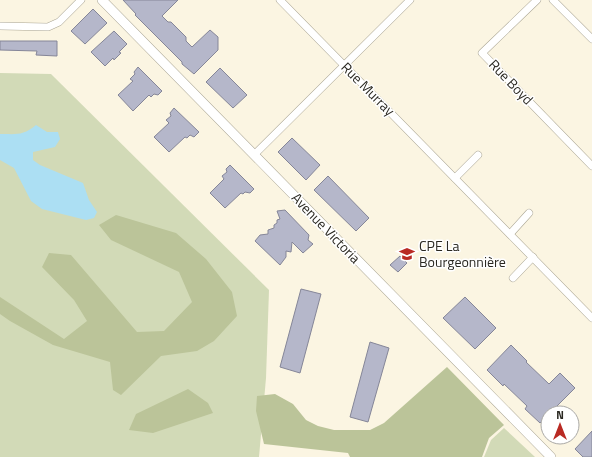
<svg xmlns="http://www.w3.org/2000/svg" width="592" height="457" font-family="'Titillium Web',sans-serif">
<style>
.green{fill:#d2dab7}
.forest{fill:#bbc499}
.water{fill:#acdff3}
.building{fill:#b5b7ca;stroke:#858698}
.lines{fill:none;stroke-linecap:round;stroke-linejoin:round}
.minor-casing{stroke:#aaa593;stroke-width:8}
.tertiary-casing{stroke:#aaa593;stroke-width:10}
.minor{stroke:#fff;stroke-width:7}
.tertiary{stroke:#fff;stroke-width:9}
.labels{text-anchor:middle;stroke-width:3;stroke-linejoin:round;paint-order:stroke}
.street-label{font-size:14px;fill:#2a2821;stroke:#fff}
.poi-label{font-size:14px;fill:#2a2821;stroke:#fff;text-anchor:start}
</style>
<rect width="100%" height="100%" fill="#fbf5e2"/>
<g class="green">
<path d="M0 73 51 74 269 290 266 378 259 457H0Z"/>
<path d="M504 428 535 457H484L491 440Z"/>
</g>
<g class="forest">
<path d="M116 215 176 233 206 259 232 292 237 316 214 341 197 351 161 356 121 395 113 390 110 362 53 345 10 321 0 314V297L64 339 87 321 74 300 42 267 49 253 71 255 137 332 164 331 192 302 179 272 111 240 99 225Z"/>
<path d="M447 367 504 425 489 438 482 457H350L348 453 264 444 256 411 257 396 275 394 293 404 306 420 318 426 334 430H370L384 423Z"/>
<path d="M188 389 208 403 213 413 153 433 129 430 136 414Z"/>
</g>
<path class="water" d="M36 125 47 132H58L60 139 55 147 33 152V160L40 165 83 183 89 200 97 212 94 218 86 220 42 209 31 201 14 168 0 160V134C16 134 23 136 36 125Z"/>
<g class="building">
<path d="M123 0H178L162 16 168 22H171L186 37V41L192 47 210 30 218 37V50L194 74 182 64V62L135 15 136 14Z"/>
<path d="M93 9 107 23 85 44 71 31Z"/>
<path d="M114 31 127 44 119 52 121 53 114 60 113 58 105 66 91 52Z"/>
<path d="M0 41H57V56L36 55 37 51 0 50Z"/>
<path d="M138 67 162 91 158 95 154 94 151 97 149 95 133 111 118 95 133 81 130 79 135 74 134 72Z"/>
<path d="M220 68 247 95 233 108 206 82Z"/>
<path d="M174 108 199 132 194 137 190 135 187 138 185 137 169 152 154 137 169 123 166 120 171 116 170 113Z"/>
<path d="M292 138 320 165 306 180 278 152Z"/>
<path d="M230 165 254 189 250 193 245 192 243 194 241 193 225 208 210 193 224 179 222 176 227 172 226 169Z"/>
<path d="M328 176 369 218 356 231 314 190Z"/>
<path d="M285 210 309 235 308 240 313 244 303 253 292 242 291 252 286 251V257L280 265 255 241 260 235 268 234V230L274 228V225L277 223V220L280 219 277 211Z"/>
<path d="M400 256 407 263 398 272 390 265Z"/>
<path d="M301 289 321 294 300 373 280 367Z"/>
<path d="M465 297 496 328 475 349 443 318Z"/>
<path d="M370 342 389 348 368 422 350 417Z"/>
<path d="M511 345 527 361 526 362 549 384 560 373 575 388 550 413H548V415L540 423 525 409 527 406 504 384 503 386 487 370Z"/>
<path d="M592 431V457H583L575 449Z"/>
</g>
<g class="lines">
<g class="minor-casing">
<g id="minor">
<path d="M280 0 592 318"/>
<path d="M537 0 482 53 592 166"/>
<path d="M553 0 592 39"/>
<path d="M0 26 48 27 59 22 81 0"/>
<path d="M254 155 410 0"/>
<path d="M455 178 478 155"/>
<path d="M510 234 529 213"/>
<path d="M513 278 533 257"/>
</g>
</g>
<g class="tertiary-casing">
<path id="tertiary" d="M102 0 551 457"/>
</g>
<use href="#minor" class="minor"/>
<use href="#tertiary" class="tertiary"/>
</g>
<defs>
<g id="school-bare" transform="scale(1.2)"><path d="M0-5L7-2L0 1L-7-2ZM-4 1L0 2.5L4 1V4Q0 6-4 4Z" fill="#b92a23" stroke="#fff" stroke-width="2.5" paint-order="stroke"/></g>
</defs>
<g fill-rule="evenodd">
<use href="#school-bare" x="407" y="254"/>
</g>
<g class="labels">
<g class="street-label">
<text transform="translate(511 82) rotate(46)" y="5">Rue Boyd</text>
<text transform="translate(368 89) rotate(45)" y="5">Rue Murray</text>
<text transform="translate(326 228) rotate(46)" y="5">Avenue Victoria</text>
</g>
<g class="poi-label">
<text x="419" y="251">CPE La<tspan x="419" dy="16">Bourgeonnière</tspan></text>
</g>
</g>
<g transform="translate(560 425)"><circle r="19" fill="#ffffff" stroke="#aaa9a6"/>
<path d="M0-3L7 15L0 10L-7 15Z" fill="#b92a23"/>
<text y="-6" font-size="11" font-weight="bold" text-anchor="middle" fill="#2a2821">N</text>
</g>
</svg>
